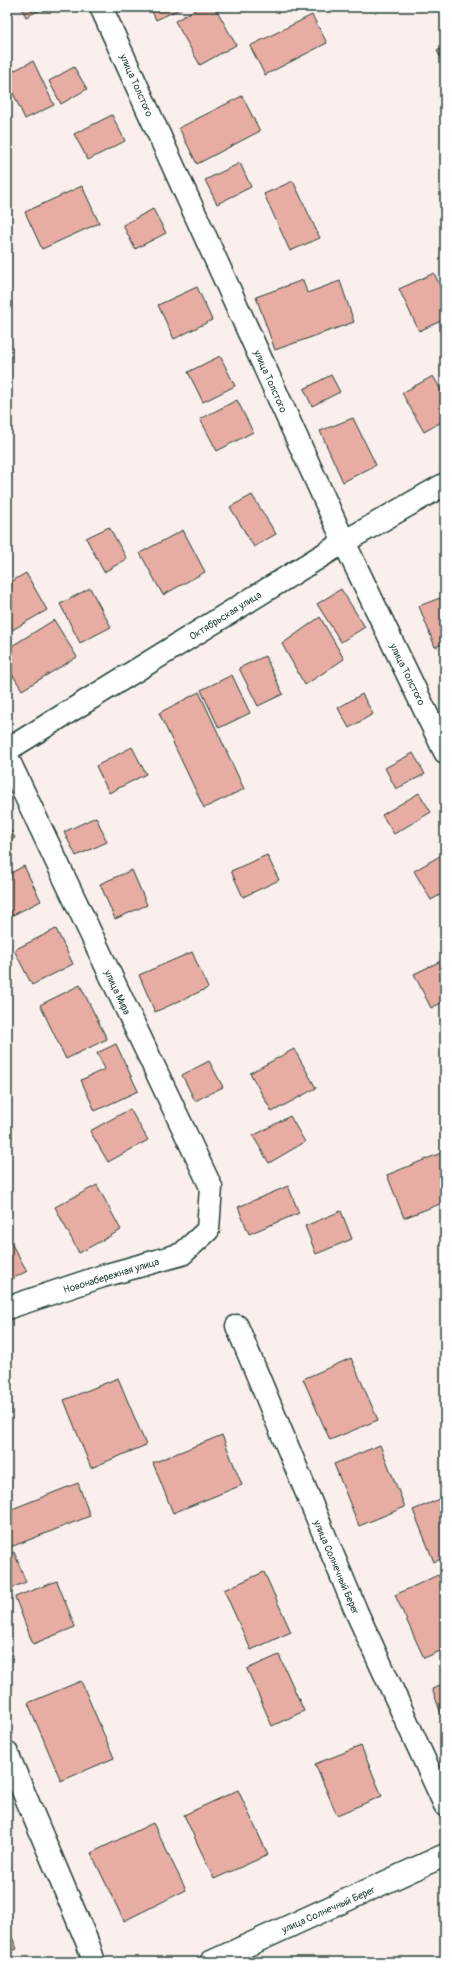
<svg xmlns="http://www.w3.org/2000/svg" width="452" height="1969" font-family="Pangolin,sans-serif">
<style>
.building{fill:#e7ada3;stroke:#1f3d34}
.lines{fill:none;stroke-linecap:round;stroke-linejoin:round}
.minor-casing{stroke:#1f3d34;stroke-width:25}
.minor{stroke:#fff;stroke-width:22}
.labels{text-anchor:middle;stroke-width:3;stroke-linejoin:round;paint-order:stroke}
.street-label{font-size:10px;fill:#1f3d34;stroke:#fff}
</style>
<rect width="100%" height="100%" fill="#faefed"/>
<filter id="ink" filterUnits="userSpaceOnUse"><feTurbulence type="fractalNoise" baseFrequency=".025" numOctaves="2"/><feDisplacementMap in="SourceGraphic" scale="8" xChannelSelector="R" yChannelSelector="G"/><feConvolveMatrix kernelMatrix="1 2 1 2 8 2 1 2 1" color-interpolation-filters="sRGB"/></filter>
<g filter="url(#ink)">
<g class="building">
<path d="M21 7H46L26 17Z"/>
<path d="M150 7H184L156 20Z"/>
<path d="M200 7H215L236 45 200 65 175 21Z"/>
<path d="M312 15 327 43 265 75 250 46Z"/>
<path d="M445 47V65L437 51Z"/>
<path d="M33 61 54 105 25 119 7 80V74Z"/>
<path d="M74 67 87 89 61 104 49 81Z"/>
<path d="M242 96 260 131 197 164 179 128Z"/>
<path d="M112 115 125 141 88 160 74 134Z"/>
<path d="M240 163 251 187 217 204 205 180Z"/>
<path d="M293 181 320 238 290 251 264 194Z"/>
<path d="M82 186 99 223 42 249 25 212Z"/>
<path d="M153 209 166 233 135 249 123 225Z"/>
<path d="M434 273 445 297V319L419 331 399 289Z"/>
<path d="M303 280 307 293 340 281 354 322 275 350 256 297Z"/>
<path d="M197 287 212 320 174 339 158 305Z"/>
<path d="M220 356 235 386 203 402 188 372Z"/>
<path d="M331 375 340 392 312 406 304 389Z"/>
<path d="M433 376 445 397V420L424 432 402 393Z"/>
<path d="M237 400 253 432 217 451 200 419Z"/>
<path d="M353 418 376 465 343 482 320 431Z"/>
<path d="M252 495 276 534 254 547 230 507Z"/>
<path d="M109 527 127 559 104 572 86 538Z"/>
<path d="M183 530 205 572 163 595 140 553Z"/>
<path d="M26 573 47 610 7 633V584Z"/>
<path d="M90 588 111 627 80 643 60 604Z"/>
<path d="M341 589 365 627 341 642 317 604Z"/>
<path d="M445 596V643L435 647 419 606Z"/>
<path d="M320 617 344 659 305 685 282 644Z"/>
<path d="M54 620 77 657 22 690 7 666V649Z"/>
<path d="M265 656 283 694 258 706 239 668Z"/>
<path d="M232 675 250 713 219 728 201 690Z"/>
<path d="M199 692 244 789 204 808 159 713Z"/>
<path d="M362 694 373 714 349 728 338 708Z"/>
<path d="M132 747 146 774 109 793 96 766Z"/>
<path d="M413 753 425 774 396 789 385 768Z"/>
<path d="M419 793 431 812 394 834 382 815Z"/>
<path d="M96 817 107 842 76 856 64 832Z"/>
<path d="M7 823 15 838 7 842Z"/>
<path d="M445 853V892L431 900 414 871Z"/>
<path d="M267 855 279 880 243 897 231 871Z"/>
<path d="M24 866 41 901 7 918V875Z"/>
<path d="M132 870 147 905 115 919 100 884Z"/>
<path d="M56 929 73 964 32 985 14 950Z"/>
<path d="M192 952 208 988 155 1012 139 975Z"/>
<path d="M445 959V1001L431 1008 414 974Z"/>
<path d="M80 985 107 1039 66 1059 40 1005Z"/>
<path d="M116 1044 138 1091 95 1111 81 1080 105 1069 97 1053Z"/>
<path d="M294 1049 316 1088 272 1112 250 1073Z"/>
<path d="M209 1061 223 1087 195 1101 182 1075Z"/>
<path d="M130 1109 148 1140 108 1162 90 1131Z"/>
<path d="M290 1116 305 1142 269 1163 253 1136Z"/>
<path d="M441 1153 445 1162V1202L404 1218 387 1175Z"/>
<path d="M97 1185 121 1230 79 1253 55 1207Z"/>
<path d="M288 1186 299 1213 249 1234 238 1207Z"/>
<path d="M341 1211 352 1239 316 1254 305 1226Z"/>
<path d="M7 1236 27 1271 7 1282Z"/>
<path d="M351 1358 378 1420 330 1440 303 1379Z"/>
<path d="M118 1378 146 1445 91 1468 64 1400Z"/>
<path d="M222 1435 242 1485 173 1513 153 1463Z"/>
<path d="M380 1445 405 1507 359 1526 334 1464Z"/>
<path d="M78 1483 90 1516 8 1548 7 1511Z"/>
<path d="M445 1497V1557L434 1562 413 1510Z"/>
<path d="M14 1552 26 1582 7 1590V1555Z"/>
<path d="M264 1572 291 1632 251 1650 224 1590Z"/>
<path d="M438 1575 445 1590V1649L424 1658 395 1595Z"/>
<path d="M57 1581 75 1627 33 1644 15 1597Z"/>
<path d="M279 1655 304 1711 272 1726 247 1669Z"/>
<path d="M81 1681 114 1758 61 1781 28 1703Z"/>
<path d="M445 1684V1724L432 1689Z"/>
<path d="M361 1746 382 1796 337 1815 315 1764Z"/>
<path d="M238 1790 268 1855 214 1879 184 1815Z"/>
<path d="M153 1823 186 1890 124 1921 91 1853Z"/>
<path d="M7 1925 17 1949 7 1953Z"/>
</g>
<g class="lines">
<g class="minor-casing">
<g id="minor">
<path d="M101 7 344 542 445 752"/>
<path d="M7 750 344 542 445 484"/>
<path d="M7 757 211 1187 208 1230 182 1254 103 1276 7 1308"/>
<path d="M237 1326 357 1613 445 1805"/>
<path d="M7 1753 88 1944 94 1962"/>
<path d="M211 1962 445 1855"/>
</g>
</g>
<use href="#minor" class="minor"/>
</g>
</g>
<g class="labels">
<g class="street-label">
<text transform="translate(137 85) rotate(66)" y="4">улица Толстого</text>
<text transform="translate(271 381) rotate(66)" y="4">улица Толстого</text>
<text transform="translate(225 615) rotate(-32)" y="4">Октябрьская улица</text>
<text transform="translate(408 674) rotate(64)" y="4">улица Толстого</text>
<text transform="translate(118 992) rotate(65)" y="4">улица Мира</text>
<text transform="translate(111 1275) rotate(-17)" y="4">Новонабережная улица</text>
<text transform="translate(337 1567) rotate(67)" y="4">улица Солнечный Берег</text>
<text transform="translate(328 1909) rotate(-24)" y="4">улица Солнечный Берег</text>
</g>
</g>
<rect width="452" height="1969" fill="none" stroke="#fff" stroke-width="24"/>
<rect x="12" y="12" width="428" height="1945" fill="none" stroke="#1f3d34" stroke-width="1.5" filter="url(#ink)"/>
</svg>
